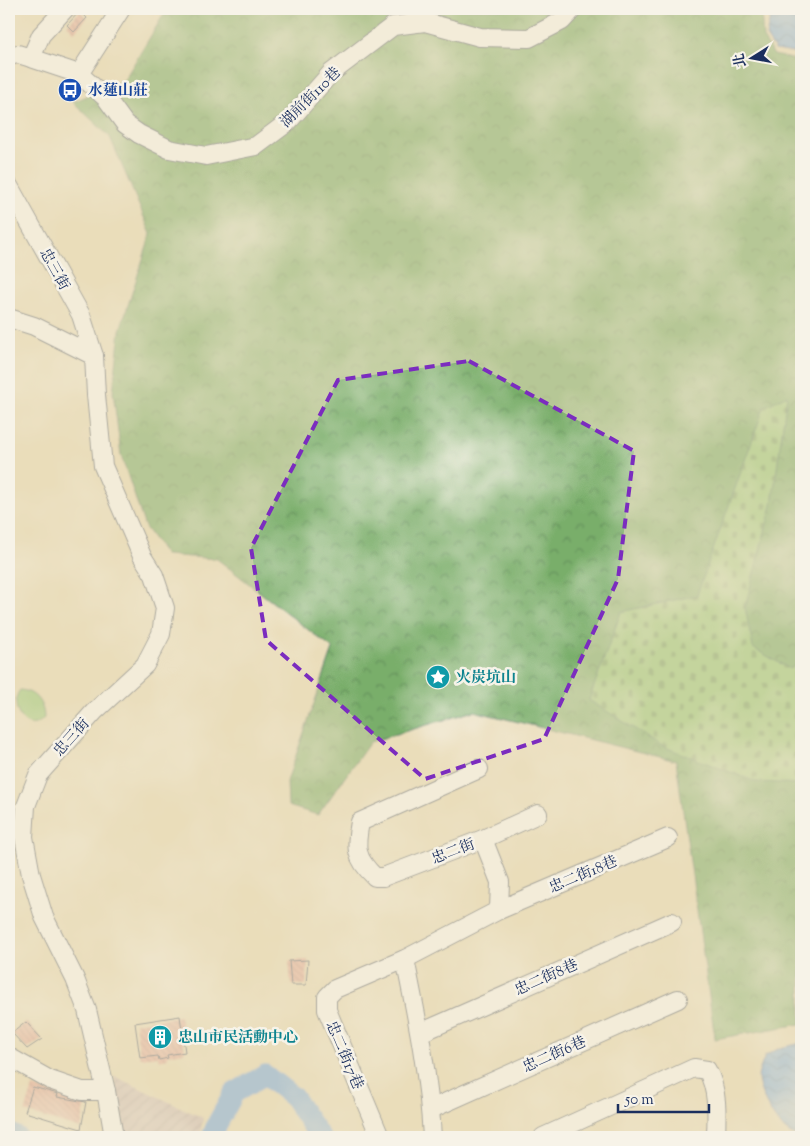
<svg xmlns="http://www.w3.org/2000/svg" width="810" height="1146" font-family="'Sorts Mill Goudy','Noto Serif TC',serif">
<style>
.industrial{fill:url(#industrial-furrows)}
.forest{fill:url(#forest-crowns);stroke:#4a6e64}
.cemetery{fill:url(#cemetery-stones);stroke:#597c6c}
.pitch{fill:#97ca7a;stroke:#597c6c}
.water{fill:url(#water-waves);stroke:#4a6ea2}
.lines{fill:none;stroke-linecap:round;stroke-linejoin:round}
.river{stroke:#79ace5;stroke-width:21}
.building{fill:url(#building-back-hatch)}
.minor-casing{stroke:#636c7e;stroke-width:20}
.minor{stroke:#fff;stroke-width:18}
.marked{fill:none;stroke:#7b2cbf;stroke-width:4;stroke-dasharray:10 6;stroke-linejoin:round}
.labels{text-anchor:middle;stroke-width:5;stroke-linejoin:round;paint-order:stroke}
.transit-label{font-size:15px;font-weight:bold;fill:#164399;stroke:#f7f3e8;text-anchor:start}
.street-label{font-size:15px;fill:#1b2f5e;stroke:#f7f3e8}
.culture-label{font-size:15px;font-weight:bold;fill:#0d838f;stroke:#f7f3e8;text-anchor:start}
</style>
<defs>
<pattern id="industrial-furrows" width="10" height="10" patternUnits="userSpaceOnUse" patternTransform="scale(1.25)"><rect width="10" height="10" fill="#d1bfbd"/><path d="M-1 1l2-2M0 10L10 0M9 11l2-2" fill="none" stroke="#b3a4a5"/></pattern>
<pattern id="forest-crowns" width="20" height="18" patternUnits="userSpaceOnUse" patternTransform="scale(1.25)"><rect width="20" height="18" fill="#79ae6a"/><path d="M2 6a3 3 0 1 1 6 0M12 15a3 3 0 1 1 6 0" fill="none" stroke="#628e5a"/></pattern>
<pattern id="cemetery-stones" width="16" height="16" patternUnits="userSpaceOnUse" patternTransform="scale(1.25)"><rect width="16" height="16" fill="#97ca7a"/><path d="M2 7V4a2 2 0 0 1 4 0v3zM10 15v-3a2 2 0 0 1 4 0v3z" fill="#7aa467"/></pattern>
<pattern id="water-waves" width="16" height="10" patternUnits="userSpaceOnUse" patternTransform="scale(1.25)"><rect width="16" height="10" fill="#79ace5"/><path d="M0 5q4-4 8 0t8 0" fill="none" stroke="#628cbd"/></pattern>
<pattern id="building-back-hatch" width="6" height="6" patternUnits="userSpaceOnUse" patternTransform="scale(1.25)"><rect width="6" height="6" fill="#e8a89a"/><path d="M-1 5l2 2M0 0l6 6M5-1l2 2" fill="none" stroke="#bb8981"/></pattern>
</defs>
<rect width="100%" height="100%" fill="#f7f3e8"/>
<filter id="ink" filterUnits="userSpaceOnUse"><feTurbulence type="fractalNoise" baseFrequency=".02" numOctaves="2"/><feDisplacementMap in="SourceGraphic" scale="10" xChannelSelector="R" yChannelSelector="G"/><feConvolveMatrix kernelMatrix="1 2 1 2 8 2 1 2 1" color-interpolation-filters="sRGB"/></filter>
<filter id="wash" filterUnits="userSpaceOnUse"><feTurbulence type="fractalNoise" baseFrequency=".0096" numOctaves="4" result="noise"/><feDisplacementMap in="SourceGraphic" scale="20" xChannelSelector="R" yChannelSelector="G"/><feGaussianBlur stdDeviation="1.12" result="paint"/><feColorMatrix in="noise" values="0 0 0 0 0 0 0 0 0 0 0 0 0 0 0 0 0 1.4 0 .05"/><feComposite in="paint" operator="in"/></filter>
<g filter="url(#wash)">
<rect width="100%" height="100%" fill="#eaddba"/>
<path class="industrial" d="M114 1076 203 1118 200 1137H126Z"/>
<path class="forest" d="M167 9H761L763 38 774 55 801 61V1024L715 1039 676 761 474 711 370 742 318 815 288 806 287 781 333 649 217 559 165 555 145 527 121 455 113 392 120 330 151 234 110 137 73 102 124 80Z"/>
<path class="cemetery" d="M787 395 772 505 745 607 753 648 790 669 801 660V784L756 782 662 746 589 700 621 612 697 595 764 407Z"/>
<path class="pitch" d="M20 690C35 691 44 704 44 718 25 739 8 704 20 690Z"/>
<g class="water">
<path d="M772 9H801V54L775 50 766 36Z"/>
<path d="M801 1043V1137C781 1137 760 1097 758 1079 758 1072 763 1062 765 1056L780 1048Z"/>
</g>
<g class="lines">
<g class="river">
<path d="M9 1133 17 1137"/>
<path d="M212 1137 217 1124 234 1093 265 1075 293 1097 320 1137"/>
</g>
</g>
<g id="blocks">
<g class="building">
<path d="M80 11 87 18 74 32 67 25Z"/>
<path d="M308 960 306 985H291L289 961Z"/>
<path d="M180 1016 185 1052 167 1055 168 1058 159 1060 158 1056 140 1058 135 1023Z"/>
<path d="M26 1022 42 1039 27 1049 12 1033Z"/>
<path d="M33 1087 58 1094 57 1097 86 1102 81 1129 25 1112Z"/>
</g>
</g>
</g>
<g filter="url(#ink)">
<use href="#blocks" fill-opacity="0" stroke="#636c7e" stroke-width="1"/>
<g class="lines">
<g class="minor-casing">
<g id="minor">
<path d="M9 56 18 54 31 58 79 74 106 98 125 124 139 134 169 149 206 156 256 146 288 122 331 73 393 26 425 22 480 37 529 38 562 21 573 9"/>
<path d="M31 58 41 35 65 9"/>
<path d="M79 74 121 9"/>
<path d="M9 186 81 315 94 356"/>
<path d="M9 318 34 326 94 356 96 395 103 466 142 556 154 575 165 608 161 634 145 665 94 712 38 775 26 806 24 837 31 875 44 917 75 979 87 1010 106 1091 114 1137"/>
<path d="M479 769 360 822C355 848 355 858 375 877H383L483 839 500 882 499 910"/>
<path d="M483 839 538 814"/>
<path d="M405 959C417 1018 429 1077 432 1137"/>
<path d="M420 1033 672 922"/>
<path d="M9 1057 50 1080 82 1091H106"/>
<path d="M431 1109 678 999"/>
<path d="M380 1137 327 1010V997L335 989 405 959 499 910 668 838"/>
<path d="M543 1137 694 1068 707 1070C718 1089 717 1114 716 1135L713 1137"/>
</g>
</g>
<use href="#minor" class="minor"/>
</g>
</g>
<path d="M0 0H810V1146H0ZM469 361 634 451 618 579 544 739 425 779 266 640 251 548 338 380Z" fill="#eaddba" fill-opacity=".55" fill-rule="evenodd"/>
<path class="marked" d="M469 361 634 451 618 579 544 739 425 779 266 640 251 548 338 380Z"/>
<defs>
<g id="bus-disc" transform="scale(1.25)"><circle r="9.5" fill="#1a4fb4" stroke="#f7f3e8"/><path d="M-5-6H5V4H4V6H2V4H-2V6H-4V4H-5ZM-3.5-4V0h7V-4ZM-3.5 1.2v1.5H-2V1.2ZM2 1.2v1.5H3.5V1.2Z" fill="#fff"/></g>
<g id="sight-disc" transform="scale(1.25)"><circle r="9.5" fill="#0f9aa8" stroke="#f7f3e8"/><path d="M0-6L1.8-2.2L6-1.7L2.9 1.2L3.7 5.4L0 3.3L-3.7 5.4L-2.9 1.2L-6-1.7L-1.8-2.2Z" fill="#fff"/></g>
<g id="building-disc" transform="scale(1.25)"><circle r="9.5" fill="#0f9aa8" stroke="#f7f3e8"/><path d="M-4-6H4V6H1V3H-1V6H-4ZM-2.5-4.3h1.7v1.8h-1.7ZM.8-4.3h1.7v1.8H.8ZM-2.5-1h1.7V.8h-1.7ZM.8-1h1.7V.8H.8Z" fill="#fff"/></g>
</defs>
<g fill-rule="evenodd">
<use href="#bus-disc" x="70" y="90"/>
<use href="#sight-disc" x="438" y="677"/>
<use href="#building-disc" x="160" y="1037"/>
</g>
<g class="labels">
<g class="transit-label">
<text x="88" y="95">水蓮山莊</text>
</g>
<g class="street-label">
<text transform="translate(310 97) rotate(-45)" y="5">湖前街110巷</text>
<text transform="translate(55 269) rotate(61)" y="5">忠三街</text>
<text transform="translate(71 737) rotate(-48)" y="5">忠三街</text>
<text transform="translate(453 851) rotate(-21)" y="5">忠二街</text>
<text transform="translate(583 874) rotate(-23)" y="5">忠二街18巷</text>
<text transform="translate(546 977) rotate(-24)" y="5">忠二街8巷</text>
<text transform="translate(554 1054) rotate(-24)" y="5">忠二街6巷</text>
<text transform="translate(345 1055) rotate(67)" y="5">忠二街17巷</text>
</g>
<g class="culture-label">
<text x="456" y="682">火炭坑山</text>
<text x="178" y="1042">忠山市民活動中心</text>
</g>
</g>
<rect width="810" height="1146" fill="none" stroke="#f7f3e8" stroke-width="30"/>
<g transform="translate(752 58) rotate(259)" stroke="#f7f3e8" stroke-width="4" paint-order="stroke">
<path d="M0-4L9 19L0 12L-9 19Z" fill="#1b2f5e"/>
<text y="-8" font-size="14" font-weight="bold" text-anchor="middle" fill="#1b2f5e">北</text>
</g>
<path d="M618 1104v8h91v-8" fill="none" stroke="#1b2f5e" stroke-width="2.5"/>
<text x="625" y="1104" font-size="15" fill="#1b2f5e" stroke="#f7f3e8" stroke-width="4" paint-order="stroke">50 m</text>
</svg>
